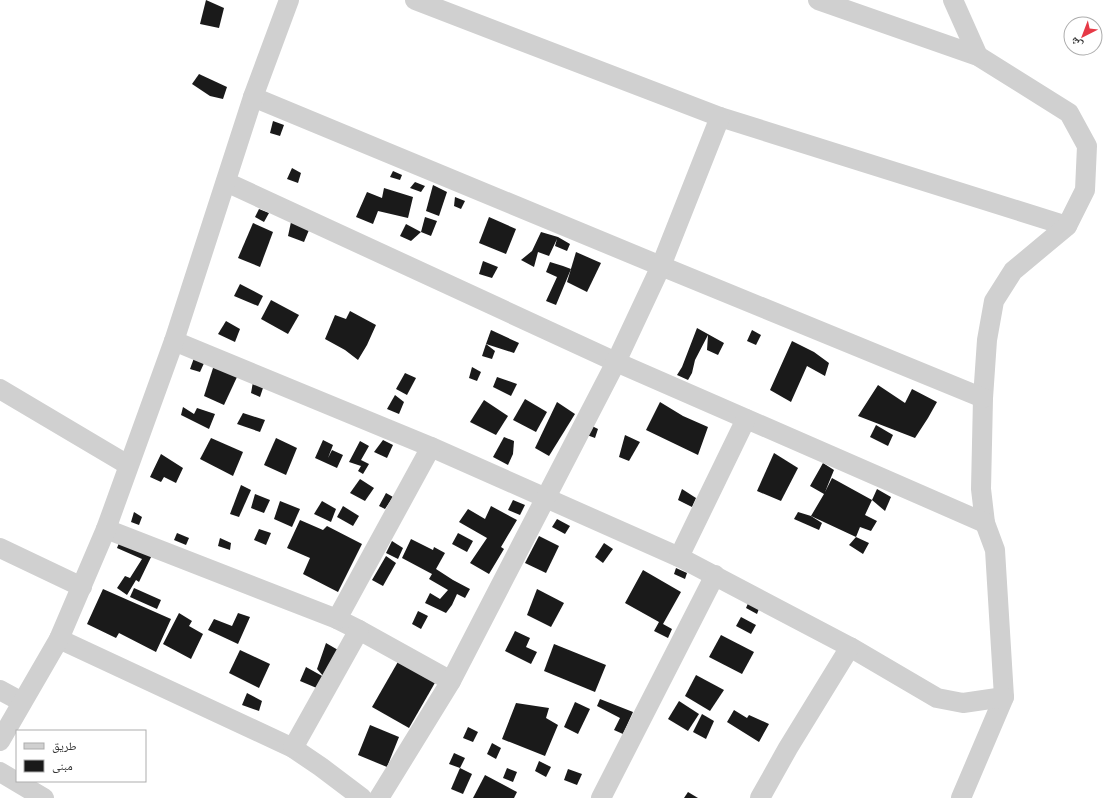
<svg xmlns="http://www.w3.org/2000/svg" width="1119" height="798" font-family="'Work Sans','Noto Naskh Arabic',sans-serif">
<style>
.building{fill:#1a1a1a}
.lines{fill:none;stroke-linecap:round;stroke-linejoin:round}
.minor{stroke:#d0d0d0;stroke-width:20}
</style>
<rect width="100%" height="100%" fill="#fff"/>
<g class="building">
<path d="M206 0 224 8 219 28 200 24Z"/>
<path d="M199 74 227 87 223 99 210 96 192 84Z"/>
<path d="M273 121 284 125 280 136 270 133Z"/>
<path d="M292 168 301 173 298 183 287 179Z"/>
<path d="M393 171 402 175 400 180 390 177Z"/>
<path d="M415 182 425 186 421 192 410 188Z"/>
<path d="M433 185 447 192 439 216 426 211Z"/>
<path d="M384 188 413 197 408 218 378 211 373 224 356 217 367 192 382 198Z"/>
<path d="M455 197 465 201 461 209 454 206Z"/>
<path d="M259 209 269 213 264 222 255 217Z"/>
<path d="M425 217 437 221 431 236 421 232Z"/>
<path d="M489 217 516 229 506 254 479 243Z"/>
<path d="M291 222 309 230 304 242 288 236Z"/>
<path d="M253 223 273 232 260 267 238 258Z"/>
<path d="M406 224 421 232 411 241 400 236Z"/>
<path d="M541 232 558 237 570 244 567 251 555 246 557 239 549 256 538 252 534 267 521 260 532 251Z"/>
<path d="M576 252 601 263 587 292 567 282Z"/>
<path d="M483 261 498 267 492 278 479 274Z"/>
<path d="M550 262 563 266 571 269 556 305 546 301 557 277 546 272Z"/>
<path d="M240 284 263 296 258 306 234 296Z"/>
<path d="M271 300 299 315 288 334 261 319Z"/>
<path d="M350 311 376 325 367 345 358 360 345 350 325 339 335 315 346 319Z"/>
<path d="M226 321 240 329 235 342 218 334Z"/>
<path d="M697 328 724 343 718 355 707 350 708 335 695 360 692 373 688 380 677 375 682 367Z"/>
<path d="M491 330 519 343 514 353 486 344Z"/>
<path d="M752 330 761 335 756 345 747 341Z"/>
<path d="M792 341 814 352 829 363 825 376 807 366 791 402 770 390Z"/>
<path d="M486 344 495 351 492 359 482 356Z"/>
<path d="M194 358 205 361 200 372 190 369Z"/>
<path d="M214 365 237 377 224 405 204 396Z"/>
<path d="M472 367 481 372 477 381 469 378Z"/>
<path d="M405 373 416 378 407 395 396 389Z"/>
<path d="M497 377 517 384 511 396 493 387Z"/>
<path d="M253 382 263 388 260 397 251 393Z"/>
<path d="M878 385 905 403 912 389 937 402 928 418 915 438 858 416Z"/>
<path d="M395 395 404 402 399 414 387 409Z"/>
<path d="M525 399 547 412 536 432 513 420Z"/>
<path d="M484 400 508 416 496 435 470 422Z"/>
<path d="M557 402 575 414 549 456 535 448Z"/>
<path d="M660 402 683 416 708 427 698 455 646 430Z"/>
<path d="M183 407 194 414 197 408 215 414 209 429 181 415Z"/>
<path d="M243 413 265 420 260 432 237 424Z"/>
<path d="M876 425 893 435 888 446 870 437Z"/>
<path d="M592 426 598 429 595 438 587 435Z"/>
<path d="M625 435 640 442 629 461 619 457Z"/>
<path d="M504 437 514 441 513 454 508 465 493 457Z"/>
<path d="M211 438 243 452 233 476 200 459Z"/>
<path d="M276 438 297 448 286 475 264 465Z"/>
<path d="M323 440 333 445 328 458 332 450 343 455 337 468 315 458Z"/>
<path d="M383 440 393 445 387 458 374 452Z"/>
<path d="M360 441 369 446 361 460 369 464 363 474 358 471 361 466 349 462Z"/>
<path d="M774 453 798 468 781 501 757 491Z"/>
<path d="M161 454 183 468 176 483 164 477 161 482 150 477Z"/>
<path d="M823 463 834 470 825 492 832 478 872 500 865 515 877 521 871 531 860 527 856 537 869 543 863 554 849 545 856 537 811 516 824 494 810 486Z"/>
<path d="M360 479 374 488 365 501 350 493Z"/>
<path d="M241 485 251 490 239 517 230 514Z"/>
<path d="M682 489 696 498 692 507 678 500Z"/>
<path d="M877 489 891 497 885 511 872 500Z"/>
<path d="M386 493 393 497 385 509 379 506Z"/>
<path d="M255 494 270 500 264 513 251 508Z"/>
<path d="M513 500 525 505 520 515 508 510Z"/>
<path d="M280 501 300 509 292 527 274 519Z"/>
<path d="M322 501 336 509 331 522 314 514Z"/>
<path d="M343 506 359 516 353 526 337 517Z"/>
<path d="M491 506 517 520 501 547 504 549 489 574 470 563 487 538 459 522 468 509 485 519Z"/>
<path d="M134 512 142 517 139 525 131 522Z"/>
<path d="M798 512 811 516 822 523 819 530 794 519Z"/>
<path d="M557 519 570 526 565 534 552 527Z"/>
<path d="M300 520 323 530 327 526 362 544 338 592 303 574 310 558 287 548Z"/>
<path d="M259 529 271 533 266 545 254 540Z"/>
<path d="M177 533 189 538 186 545 174 540Z"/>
<path d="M458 533 473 541 467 552 452 544Z"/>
<path d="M539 536 559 546 546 573 525 563Z"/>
<path d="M121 538 153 553 139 582 136 580 127 595 117 588 125 576 130 578 142 559 117 548Z"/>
<path d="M220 538 231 543 230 550 218 546Z"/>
<path d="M411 539 433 550 434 547 445 553 436 569 453 580 470 589 465 598 457 594 452 605 446 613 425 603 430 593 440 599 448 590 429 579 432 574 402 558Z"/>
<path d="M392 541 403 548 398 559 386 553Z"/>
<path d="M604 543 613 549 603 563 595 557Z"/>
<path d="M386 556 396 563 383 586 372 580Z"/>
<path d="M676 568 687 573 685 579 674 574Z"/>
<path d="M643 570 681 592 663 624 672 629 668 638 654 631 659 622 625 603Z"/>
<path d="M134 588 161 600 157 609 130 597Z"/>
<path d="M103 589 171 619 156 652 119 633 116 638 87 624Z"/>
<path d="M537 589 564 603 551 627 527 615Z"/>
<path d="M749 601 760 606 757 614 746 608Z"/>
<path d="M418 611 428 616 421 629 412 624Z"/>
<path d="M179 613 192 621 189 626 203 634 191 659 163 644Z"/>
<path d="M238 613 250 617 238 644 208 630 214 619 232 626Z"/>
<path d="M741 617 756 625 751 634 736 626Z"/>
<path d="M515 631 530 638 526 647 537 652 531 664 505 651Z"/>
<path d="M721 635 754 652 742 674 709 657Z"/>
<path d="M326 643 338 650 319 689 300 681 306 667 324 677 317 669Z"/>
<path d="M554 644 606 665 595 692 544 671Z"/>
<path d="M240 650 270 664 259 688 229 673Z"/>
<path d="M399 660 436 681 409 728 372 707Z"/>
<path d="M696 675 724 690 710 711 685 696Z"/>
<path d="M247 693 262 701 259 711 242 705Z"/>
<path d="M600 699 633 712 623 734 614 730 620 718 597 706Z"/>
<path d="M679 701 699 714 688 731 668 719Z"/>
<path d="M575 702 590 709 578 734 564 727Z"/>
<path d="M516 703 549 708 546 718 558 725 545 756 502 739Z"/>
<path d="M734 710 747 718 749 715 769 724 759 742 727 722Z"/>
<path d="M702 714 714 721 706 739 693 732Z"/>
<path d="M370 725 399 737 387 767 358 755Z"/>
<path d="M468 727 478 732 473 742 463 738Z"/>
<path d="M492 743 501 748 496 759 487 754Z"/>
<path d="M454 753 465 758 460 768 449 764Z"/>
<path d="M539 761 551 767 546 777 535 771Z"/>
<path d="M460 768 472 774 463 794 451 789Z"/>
<path d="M507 768 517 772 513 782 503 778Z"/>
<path d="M568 769 582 774 577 785 564 780Z"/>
<path d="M485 775 517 792 514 798H473Z"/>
<path d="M688 792 698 798H684Z"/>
</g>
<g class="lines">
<g class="minor">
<path d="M415 0 720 117 1067 226"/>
<path d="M818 0 978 56 1069 113 1087 146 1085 190 1067 226 1013 271 994 301 987 340 983 398 981 489 985 523 995 550 1004 697 961 798"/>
<path d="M953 0 978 56"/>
<path d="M253 97 661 266 983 398"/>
<path d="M226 182 616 362 985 523"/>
<path d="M174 341 431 447 679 557 850 647 937 698 963 703 1004 697"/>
<path d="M0 389 128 465"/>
<path d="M106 529 337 619 359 630 451 681"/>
<path d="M0 548 82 587"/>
<path d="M679 557 746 419"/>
<path d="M337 619 431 447"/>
<path d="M59 639 293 748 321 767 362 798"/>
<path d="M0 690 22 702"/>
<path d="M0 741 59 639 106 529 174 341 253 97 289 0"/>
<path d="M293 748 359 630"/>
<path d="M0 772 44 798"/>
<path d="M379 798 451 681 616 362 661 266 720 117"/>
<path d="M601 798 715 575"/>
<path d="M760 798 788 748 850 647"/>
</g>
</g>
<rect x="16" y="730" width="130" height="52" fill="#ffffff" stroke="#adadad"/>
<rect x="24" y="743" width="20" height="6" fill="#d0d0d0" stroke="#adadad"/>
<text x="52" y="750" font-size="12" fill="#333333">طريق</text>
<rect x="24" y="760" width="20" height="12" fill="#1a1a1a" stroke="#adadad"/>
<text x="52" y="770" font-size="12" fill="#333333">مبنى</text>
<g transform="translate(1083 36) rotate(222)"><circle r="19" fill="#ffffff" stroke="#adadad"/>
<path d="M0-3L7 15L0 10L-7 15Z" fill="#e63946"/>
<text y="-6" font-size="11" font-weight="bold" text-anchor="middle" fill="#333333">ش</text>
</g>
</svg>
